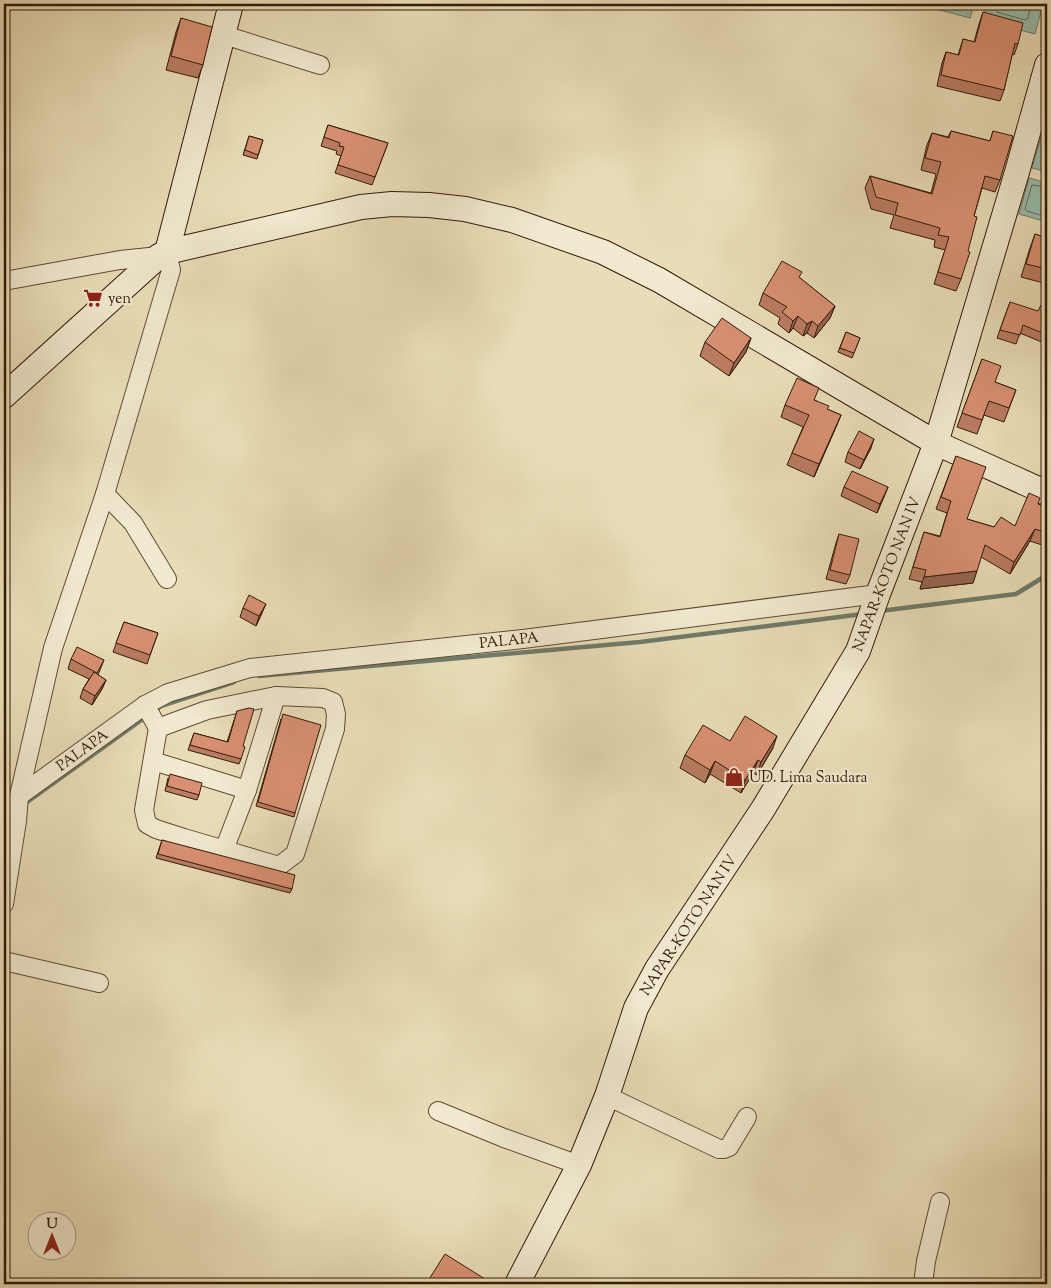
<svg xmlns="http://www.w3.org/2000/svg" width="1051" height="1288" font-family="'Sorts Mill Goudy',serif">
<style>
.water{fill:#97bcad;stroke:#6f7b6b}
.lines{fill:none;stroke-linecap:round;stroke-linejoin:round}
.shore{stroke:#656b5b;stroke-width:1}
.stream{stroke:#6f7b6b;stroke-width:4.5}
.street-casing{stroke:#604b34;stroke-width:20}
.secondary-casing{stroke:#331a09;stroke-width:26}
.street{stroke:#f1e9d0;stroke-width:18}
.secondary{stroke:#f1e9d0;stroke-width:24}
.wall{fill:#ba7c62;stroke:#331a09}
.shaded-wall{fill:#976550;stroke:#331a09}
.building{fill:#d89072;stroke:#331a09}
.labels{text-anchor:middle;stroke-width:4.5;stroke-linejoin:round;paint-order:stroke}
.poi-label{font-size:15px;fill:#331a09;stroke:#f1e9d0;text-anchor:start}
.street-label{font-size:15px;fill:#331a09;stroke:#f1e9d0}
</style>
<rect width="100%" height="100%" fill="#e9ddb7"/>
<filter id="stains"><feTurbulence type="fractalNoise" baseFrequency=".004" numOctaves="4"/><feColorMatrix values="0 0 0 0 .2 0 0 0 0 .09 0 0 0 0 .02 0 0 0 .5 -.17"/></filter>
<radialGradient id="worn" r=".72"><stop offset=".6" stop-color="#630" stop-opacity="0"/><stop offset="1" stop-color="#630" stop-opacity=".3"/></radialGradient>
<g class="water">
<path d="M930 4H974L970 18 929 7Z"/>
<path d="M986 4H1043L1035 34 982 20Z"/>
<path d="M1044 127 1047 128V172L1032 168Z"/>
<path d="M1029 178 1047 183V222L1019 214Z"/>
</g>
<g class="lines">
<g class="shore">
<path d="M997 4V12L1025 20 1028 18 1031 4"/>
<path d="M1047 187 1032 185 1025 209 1027 211 1047 217"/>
</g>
<g class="stream">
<path d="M880 611 1016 594 1047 575"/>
<path d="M259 676 640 642 863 614"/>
<path d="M153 712 161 706 234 682"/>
<path d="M23 805 147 716"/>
<path d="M4 819 13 813"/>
</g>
<g class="street-casing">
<g id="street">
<path d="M224 35 320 65"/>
<path d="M4 281 120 260 159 256"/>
<path d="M105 494 133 523 167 579"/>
<path d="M145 705 158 728 144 810 147 824 156 829 184 838 279 866 295 854 335 729 336 714 333 702 323 698 276 696"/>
<path d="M158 728 207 710 276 696 247 790 224 850"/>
<path d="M153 761 247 790"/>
<path d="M19 796 145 705 168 693 250 668 523 639 878 594"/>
<path d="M4 904 17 821 19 796 53 648 105 494 171 270 167 252"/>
<path d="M4 961 99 983"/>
<path d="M607 1096 719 1149H724L729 1147 747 1117"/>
<path d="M438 1111 504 1138 579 1165"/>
<path d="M923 1284 926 1261 940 1202"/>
</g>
</g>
<g class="secondary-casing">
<g id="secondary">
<path d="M167 252 231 4"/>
<path d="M4 396 159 256 167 252 361 207 392 204 429 205 465 209 512 220 603 252 659 280 936 443 1047 493"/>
<path d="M517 1284 579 1165 607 1096 636 1008 657 969 763 809 858 651 878 594 936 443 1017 172 1047 65"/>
</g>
</g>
<use href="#street" class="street"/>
<use href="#secondary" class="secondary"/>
</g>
<g class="wall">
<path d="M983 12 1018 44 1014 55 1012 54 1004 90 1000 101 937 86 942 63 946 52 958 55 963 39 974 42 979 24Z"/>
<path d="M181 18 203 65 198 78 166 70 176 32Z"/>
<path d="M328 125 388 143 372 185 335 173 341 156 336 154 337 151 321 146Z"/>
<path d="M951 131 990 141 993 131 1000 180 995 192 982 188 974 216 961 279 956 291 934 284 945 250 934 247 935 240 890 228 894 215 871 209 865 188 870 176 931 193 936 174 921 170 927 145 932 133 948 137Z"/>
<path d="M249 136 263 140 257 159 243 155Z"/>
<path d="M1035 234 1047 238V284L1021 277 1030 248Z"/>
<path d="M800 278 835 306 830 318 814 338 807 333 803 336 793 328 789 333 778 324 780 318 759 305 763 293Z"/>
<path d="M1010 302 1047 334 1044 343 1020 333 1016 344 997 338Z"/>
<path d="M846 332 860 338 852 358 838 352Z"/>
<path d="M751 338 746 352 729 376 700 356 705 342Z"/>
<path d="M982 359 995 382 1016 390 1004 422 984 415 977 434 957 427Z"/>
<path d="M815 400 827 409 841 415 836 427 814 477 787 465 792 453 803 427 781 417 785 405Z"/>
<path d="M871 448 860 469 845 462 848 452Z"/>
<path d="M956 456 967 519 994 527 1015 526 1038 504 1047 507V540L1045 546 1030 541 1010 574 981 557 973 583 920 589 922 582 909 579 924 532 940 536 947 513 936 509Z"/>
<path d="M844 487H888L877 513 841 496Z"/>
<path d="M839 534 850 575 846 584 826 579 836 543Z"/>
<path d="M243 608 262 613 256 626 240 617Z"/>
<path d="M124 622 158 633 147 664 113 652Z"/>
<path d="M71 659 104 660 98 675 106 680 102 689 92 705 80 698 83 689 89 679 68 669Z"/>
<path d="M237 711 243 746 241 759 239 764 188 750 194 733 227 742Z"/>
<path d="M281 719 295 813 294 817 256 806Z"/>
<path d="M730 741 773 748 757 775 753 773 741 793 710 774 705 783 680 768 685 755Z"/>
<path d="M168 778 199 795 197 800 165 791Z"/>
<path d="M162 840 292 889 290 893 156 858Z"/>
</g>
<g class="shaded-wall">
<path d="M835 306 830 318 814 338 818 326Z"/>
<path d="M798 316 793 328 789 333 793 321Z"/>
<path d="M812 321 807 333 803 336 807 324Z"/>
<path d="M751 338 746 352 729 376 734 363Z"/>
<path d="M841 415 836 427 814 477 819 464Z"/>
<path d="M874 439 871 448 860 469 864 460Z"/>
<path d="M888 487 884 497 877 513 880 504Z"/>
<path d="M1035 529 1030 541 1010 574 1014 562Z"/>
<path d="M977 571 973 583 920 589 924 577Z"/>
<path d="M266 604 262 613 256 626 259 616Z"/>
<path d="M106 680 102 689 92 705 95 696Z"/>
<path d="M777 736 773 748 757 775 761 762Z"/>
<path d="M758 760 753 773 741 793 745 780Z"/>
<path d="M715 761 710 774 705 783 710 770Z"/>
</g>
<g class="building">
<path d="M983 12 1023 23 1018 44 1015 43 1004 90 941 75 946 52 959 55 963 39 975 42Z"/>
<path d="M181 18 212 27 203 65 171 56Z"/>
<path d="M328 125 388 143 375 177 338 165 344 147 339 146 340 143 324 137Z"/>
<path d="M951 131 990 141 993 131 1013 136 1000 180 985 176 974 216 977 217 968 251 970 252 961 279 938 272 949 237 938 235 940 228 895 215 898 203 876 197 870 176 932 194 941 162 925 158 932 133 949 138Z"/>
<path d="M249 136 263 140 258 155 245 150Z"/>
<path d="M1035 234 1047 238V269L1026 264Z"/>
<path d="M782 261 802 272 799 277 835 306 818 326 812 321 807 324 798 316 793 321 782 312 787 307 763 293Z"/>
<path d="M1010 302 1038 311 1041 305 1047 307V335L1023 325 1020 335 1000 330Z"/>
<path d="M722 318 751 338 734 363 705 342Z"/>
<path d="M846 332 860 338 854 353 840 348Z"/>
<path d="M982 359 1001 366 995 382 1016 390 1009 408 989 401 982 420 962 413Z"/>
<path d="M797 378 819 388 814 400 829 406 827 409 841 415 819 464 792 453 809 415 785 405Z"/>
<path d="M859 431 874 439 864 460 848 452Z"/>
<path d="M956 456 986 467 967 519 994 527 1001 517 1015 526 1029 493 1040 498 1038 504 1047 507V533L1035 529 1014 562 985 545 977 571 924 577 926 570 913 567 924 532 940 537 951 501 941 497Z"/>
<path d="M852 471 888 487 880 504 844 487Z"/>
<path d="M839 534 859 539 850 575 830 570Z"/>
<path d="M249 595 266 604 259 616 243 608Z"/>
<path d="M124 622 158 633 150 655 116 643Z"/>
<path d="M77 647 104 660 97 673 71 659Z"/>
<path d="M94 672 106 680 95 696 83 689Z"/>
<path d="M249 708 254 709 243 746 245 747 241 759 190 745 194 733 228 742 237 711Z"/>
<path d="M283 714 321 725 295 813 258 802Z"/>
<path d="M745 716 777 736 761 762 758 760 745 780 715 761 710 770 685 755 703 725 730 741Z"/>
<path d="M170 774 202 783 199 795 167 786Z"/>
<path d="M162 840 295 875 292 889 158 854Z"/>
<path d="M445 1254 485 1279 481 1284H426Z"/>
</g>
<defs>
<g id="supermarket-bare" transform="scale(1.5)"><path d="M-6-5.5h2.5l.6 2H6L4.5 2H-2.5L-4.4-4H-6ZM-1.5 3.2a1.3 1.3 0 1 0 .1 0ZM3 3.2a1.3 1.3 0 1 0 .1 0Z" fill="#8f2418" stroke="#f1e9d0" stroke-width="2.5" paint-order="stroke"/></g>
<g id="shop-bare" transform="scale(1.5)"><path d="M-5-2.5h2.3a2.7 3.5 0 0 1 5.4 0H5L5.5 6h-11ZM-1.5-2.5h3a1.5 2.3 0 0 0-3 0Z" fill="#8f2418" stroke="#f1e9d0" stroke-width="2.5" paint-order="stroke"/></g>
</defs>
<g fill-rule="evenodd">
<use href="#supermarket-bare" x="93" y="298"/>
<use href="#shop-bare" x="734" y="777"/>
</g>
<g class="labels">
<g class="poi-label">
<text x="108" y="303">yen</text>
<text x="749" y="782">UD. Lima Saudara</text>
</g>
<g class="street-label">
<text transform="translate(886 574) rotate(-69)" y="5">NAPAR-KOTO NAN IV</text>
<text transform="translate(509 640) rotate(-6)" y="5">PALAPA</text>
<text transform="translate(82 750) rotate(-36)" y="5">PALAPA</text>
<text transform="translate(688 925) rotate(-57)" y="5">NAPAR-KOTO NAN IV</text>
</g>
</g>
<rect width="1051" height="1288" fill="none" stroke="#e9ddb7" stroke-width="20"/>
<rect x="5" y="5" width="1041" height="1278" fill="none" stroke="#331a09" stroke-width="2.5"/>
<rect x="10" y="10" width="1031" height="1268" fill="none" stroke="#331a09"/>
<g transform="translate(52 1236)"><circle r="24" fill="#f1e9d0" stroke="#a59680"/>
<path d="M0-4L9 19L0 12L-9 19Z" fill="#8f2418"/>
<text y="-8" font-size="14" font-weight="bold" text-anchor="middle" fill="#331a09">U</text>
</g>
<rect width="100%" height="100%" filter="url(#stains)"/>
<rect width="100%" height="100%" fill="url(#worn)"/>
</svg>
